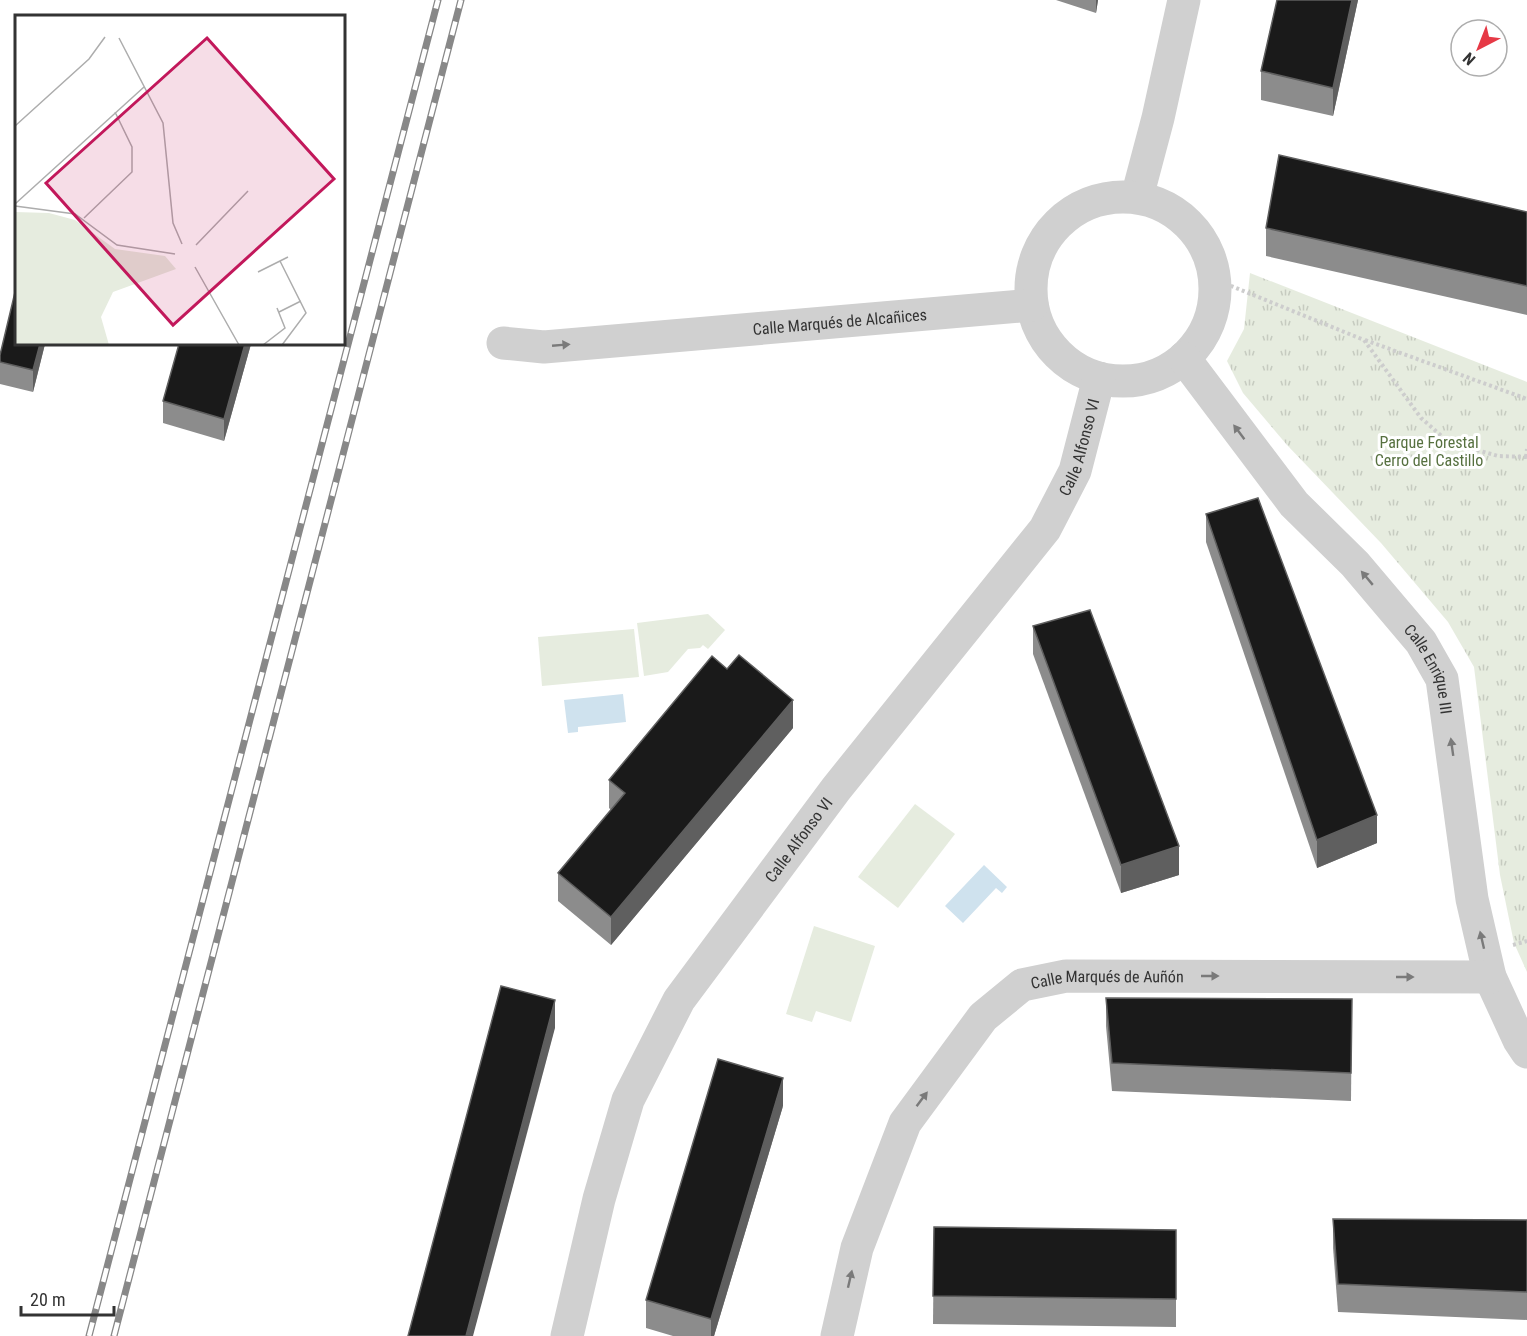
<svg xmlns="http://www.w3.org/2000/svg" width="1527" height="1336" font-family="'Roboto Condensed',sans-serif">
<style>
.grass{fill:url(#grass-tufts)}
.pitch{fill:#e6ecdf}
.water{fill:#cfe2ee}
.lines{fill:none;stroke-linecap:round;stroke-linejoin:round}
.path{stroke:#cdcdcd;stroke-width:4;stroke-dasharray:3 3;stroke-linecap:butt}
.street{stroke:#d0d0d0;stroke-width:33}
.rail-casing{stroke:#888;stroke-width:7}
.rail{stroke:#fff;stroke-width:4.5;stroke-dasharray:14;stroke-linecap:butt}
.wall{fill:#8c8c8c}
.shaded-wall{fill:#5f5f5f}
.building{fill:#1a1a1a;stroke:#5f5f5f;stroke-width:1.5}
.oneway{fill:#7a7a7a}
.labels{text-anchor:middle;stroke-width:6;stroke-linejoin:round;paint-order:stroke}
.street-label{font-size:16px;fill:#333;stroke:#fff}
.park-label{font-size:16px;fill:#56703f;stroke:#fff}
.inset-road{fill:none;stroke:#adadad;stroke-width:1.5}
.view{fill:#c2185b;fill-opacity:0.15;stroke:#c2185b;stroke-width:3}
.inset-edge{fill:none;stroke:#333;stroke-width:3}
</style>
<defs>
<pattern id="grass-tufts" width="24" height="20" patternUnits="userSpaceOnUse" patternTransform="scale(1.5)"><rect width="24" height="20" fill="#e6ecdf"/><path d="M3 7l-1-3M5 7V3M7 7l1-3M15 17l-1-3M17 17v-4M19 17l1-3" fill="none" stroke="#c6cbc0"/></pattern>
</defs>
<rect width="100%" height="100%" fill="#fff"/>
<path class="grass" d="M1250 273 1527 382V972L1514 943 1500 875 1474 667 1448 622 1381 543 1287 445 1243 393 1227 361 1244 329Z"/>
<g class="pitch">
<path d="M708 614 725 630 708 649 703 645 700 648 688 649 668 672 644 676 637 623Z"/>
<path d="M634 629 639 677 542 686 538 637Z"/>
<path d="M915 804 955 834 898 908 858 877Z"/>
<path d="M814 926 875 946 851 1022 816 1011 812 1022 786 1014Z"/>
</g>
<g class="water">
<path d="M623 694 626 722 578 727V732L568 733 564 700Z"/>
<path d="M984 865 1007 887 1002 893 996 888 963 923 945 906Z"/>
</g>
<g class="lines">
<g class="path">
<path d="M1214 279 1364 340 1421 418 1445 439 1470 448 1498 456 1527 457"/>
<path d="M1365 340 1527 399"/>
<path d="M1526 457 1527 449"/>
<path d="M1513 945 1527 941"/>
</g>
<g class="street">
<path d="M1137 197 1158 118 1184 0"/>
<circle cx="1123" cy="289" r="92"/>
<path id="s1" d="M503 343 544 347 1032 305"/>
<path id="s2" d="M1184 358 1294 504 1355 564 1421 642 1442 679 1472 899 1490 977 1519 1040 1527 1052"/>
<path id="s3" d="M567 1336 599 1199 628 1100 679 1000 836 789 1045 529 1075 471 1099 378"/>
<path id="s4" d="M837 1336 857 1248 905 1123 983 1017 1022 985 1066 976 1490 977"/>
</g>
<g class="rail-casing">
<g id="rail">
<path d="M89 1336 438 0"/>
<path d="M114 1336 461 0"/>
</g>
</g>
<use href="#rail" class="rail"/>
</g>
<g class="wall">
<path d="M1056 0H1098L1096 13Z"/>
<path d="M1277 0H1358L1333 116 1261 100V71Z"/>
<path d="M1527 212V315L1266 256V228Z"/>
<path d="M45 344 33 392 0 384V355Z"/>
<path d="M179 344H251L224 441 163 423V401Z"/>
<path d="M1206 514 1377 843 1317 868 1206 542Z"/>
<path d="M1033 626 1179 875 1121 893 1033 654Z"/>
<path d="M793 728 611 945 558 901V873L611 810 609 808V780Z"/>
<path d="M1106 998 1352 999 1351 1101 1112 1091 1106 1026Z"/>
<path d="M783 1106 714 1336H673L646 1328V1300Z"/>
<path d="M1333 1219 1527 1220V1320L1338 1312 1333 1248Z"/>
<path d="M934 1227 1176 1230V1327L933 1324Z"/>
</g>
<g class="shaded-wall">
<path d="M1096 0H1098L1096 13Z"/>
<path d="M1352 0H1358L1333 116V88Z"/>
<path d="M40 344H45L33 392V370Z"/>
<path d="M245 344H251L224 441V419Z"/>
<path d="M793 700V728L611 945V917Z"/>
<path d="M1377 815V843L1317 868V840Z"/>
<path d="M1179 846V875L1121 893V865Z"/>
<path d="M555 1000V1028L473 1336H466Z"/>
<path d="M783 1078V1106L714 1336H711V1319Z"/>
</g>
<g class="building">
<path d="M1277 0H1352L1333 88 1261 71Z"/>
<path d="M1279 155 1527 212V286L1266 228Z"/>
<path d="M16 288V344H40L33 370 0 362V355Z"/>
<path d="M179 344H245L224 419 163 401Z"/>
<path d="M1258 498 1377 815 1317 840 1206 514Z"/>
<path d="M1090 610 1179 846 1121 865 1033 626Z"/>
<path d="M739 655 793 700 611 917 558 873 625 793 609 780 712 656 727 669Z"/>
<path d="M501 986 555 1000 466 1336H408Z"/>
<path d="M1106 998 1352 999 1351 1073 1112 1063Z"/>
<path d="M718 1059 783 1078 711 1319 646 1300Z"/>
<path d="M1333 1219 1527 1220V1292L1338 1284Z"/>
<path d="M934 1227 1176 1230V1299L933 1296Z"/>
</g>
<defs><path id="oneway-solid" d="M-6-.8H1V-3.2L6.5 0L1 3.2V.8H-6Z" transform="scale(1.5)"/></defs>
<g class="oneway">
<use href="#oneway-solid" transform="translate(561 345) rotate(-5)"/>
<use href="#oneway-solid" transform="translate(1239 432) rotate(-127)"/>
<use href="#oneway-solid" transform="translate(1367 578) rotate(-130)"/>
<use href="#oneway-solid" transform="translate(1452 747) rotate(-98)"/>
<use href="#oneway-solid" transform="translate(1482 940) rotate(-103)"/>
<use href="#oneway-solid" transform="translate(1210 976)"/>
<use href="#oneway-solid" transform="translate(1405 977)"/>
<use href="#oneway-solid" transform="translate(922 1099) rotate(-53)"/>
<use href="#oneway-solid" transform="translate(850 1279) rotate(-77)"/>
</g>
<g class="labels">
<g class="street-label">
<text dy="6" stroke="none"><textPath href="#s1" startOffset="338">Calle Marqués de Alcañices</textPath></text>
<text dy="6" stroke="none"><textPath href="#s3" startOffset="1042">Calle Alfonso VI</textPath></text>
<text dy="6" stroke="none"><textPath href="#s2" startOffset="399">Calle Enrique III</textPath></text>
<text dy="6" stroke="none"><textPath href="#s3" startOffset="556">Calle Alfonso VI</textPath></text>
<text dy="6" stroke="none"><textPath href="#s4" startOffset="492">Calle Marqués de Auñón</textPath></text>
</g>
<g class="park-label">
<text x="1429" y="448">Parque Forestal<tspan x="1429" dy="18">Cerro del Castillo</tspan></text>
</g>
</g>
<g transform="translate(15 15)">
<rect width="330" height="330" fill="#fff"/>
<path d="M0 197 34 198 60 205 100 234 150 241 161 254 98 277 86 302 94 330H0Z" fill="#e6ecdf"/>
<path class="inset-road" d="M104 23 148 108 158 208 167 229M0 111 74 44 90 22M0 189 129 72M0 191 60 199 102 230 160 239M69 203 117 157V132L100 97M181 230 233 176M265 246 291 298 267 330M180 252 224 330M243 257 273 242M264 297 286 286M248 330 270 313 262 293"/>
<path class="view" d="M192 23 319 164 158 310 31 168Z"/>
<rect width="330" height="330" class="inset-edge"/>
</g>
<g transform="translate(1479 48) rotate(222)"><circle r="28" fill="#ffffff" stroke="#adadad" stroke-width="1.5"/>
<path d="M0-4.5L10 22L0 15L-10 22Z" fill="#e63946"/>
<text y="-9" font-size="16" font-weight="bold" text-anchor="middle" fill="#333333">N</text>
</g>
<path d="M21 1306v9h93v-9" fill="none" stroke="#333333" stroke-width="3"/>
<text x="30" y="1306" font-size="18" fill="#333333" stroke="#ffffff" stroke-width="4.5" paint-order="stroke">20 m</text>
</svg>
